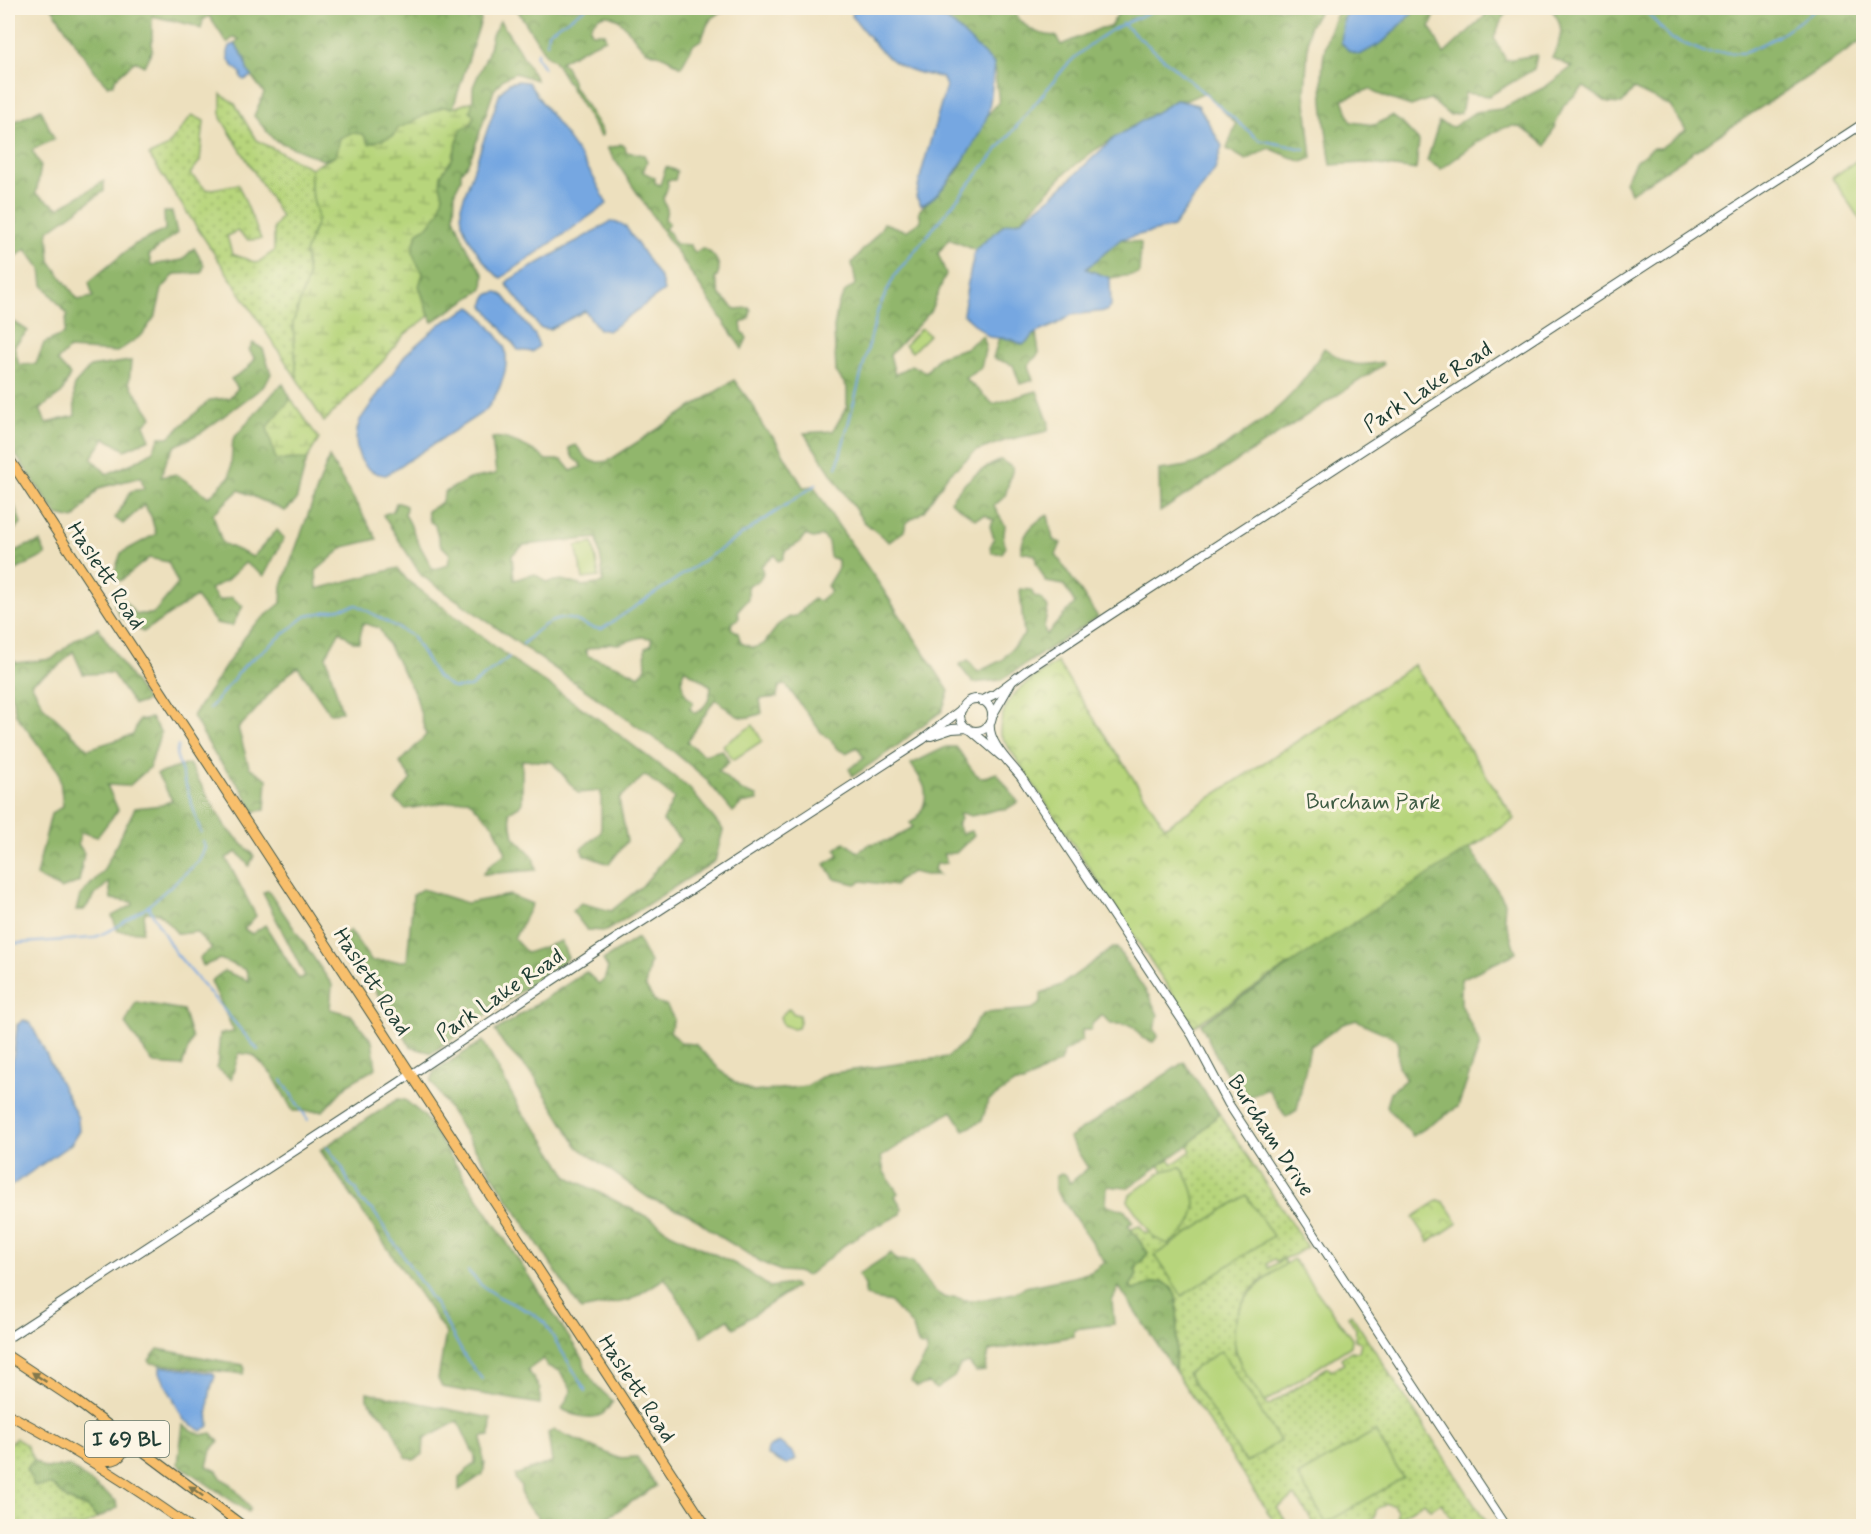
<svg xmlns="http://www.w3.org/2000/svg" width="1871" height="1534" font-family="Mynerve,sans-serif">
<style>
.grass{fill:url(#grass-dots);stroke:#6b8958;stroke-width:1.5}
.forest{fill:url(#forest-crowns);stroke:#587a50;stroke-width:1.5;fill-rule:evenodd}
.wetland{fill:url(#wetland-marsh);stroke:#6b8958;stroke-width:1.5}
.park{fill:url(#park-crowns);stroke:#6b8958;stroke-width:1.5}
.garden{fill:#b7d57c;stroke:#6b8958;stroke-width:1.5}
.water{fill:#76a7e1;stroke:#4a728a;stroke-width:1.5}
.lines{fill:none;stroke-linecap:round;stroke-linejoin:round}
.stream{stroke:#76a7e1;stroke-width:2}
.minor-casing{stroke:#3e5549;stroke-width:10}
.major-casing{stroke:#3e5549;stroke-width:11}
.minor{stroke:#fff;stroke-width:8}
.major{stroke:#f8bf6c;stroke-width:9}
.oneway{fill:#81784d}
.labels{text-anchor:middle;stroke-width:6;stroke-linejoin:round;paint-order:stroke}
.shield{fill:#fcf5e5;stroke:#617469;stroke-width:1.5}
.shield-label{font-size:21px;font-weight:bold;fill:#1f3d34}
.street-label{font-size:22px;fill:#1f3d34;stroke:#fcf5e5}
.park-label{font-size:22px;fill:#3d5b42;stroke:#fcf5e5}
</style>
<defs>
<pattern id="grass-dots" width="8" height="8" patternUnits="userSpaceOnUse" patternTransform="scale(1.5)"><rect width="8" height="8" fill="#b7d57c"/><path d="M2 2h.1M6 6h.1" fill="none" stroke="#94ae66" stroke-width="1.8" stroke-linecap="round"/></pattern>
<pattern id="forest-crowns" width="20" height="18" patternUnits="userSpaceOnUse" patternTransform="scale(1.5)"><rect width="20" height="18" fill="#91b66c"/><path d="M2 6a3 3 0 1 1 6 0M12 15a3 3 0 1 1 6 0" fill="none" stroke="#76955a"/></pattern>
<pattern id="wetland-marsh" width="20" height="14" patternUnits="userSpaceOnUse" patternTransform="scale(1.5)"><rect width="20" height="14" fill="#b7d57c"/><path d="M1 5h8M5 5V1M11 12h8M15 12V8" fill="none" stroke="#94ae66"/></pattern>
<pattern id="park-crowns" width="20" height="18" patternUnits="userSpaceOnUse" patternTransform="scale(1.5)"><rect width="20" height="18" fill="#b7d57c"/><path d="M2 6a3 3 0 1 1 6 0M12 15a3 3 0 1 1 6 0" fill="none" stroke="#94ae66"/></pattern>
</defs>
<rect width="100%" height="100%" fill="#fcf5e5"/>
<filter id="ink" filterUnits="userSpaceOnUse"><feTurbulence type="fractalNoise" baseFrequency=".0167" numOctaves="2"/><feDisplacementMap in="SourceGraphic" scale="12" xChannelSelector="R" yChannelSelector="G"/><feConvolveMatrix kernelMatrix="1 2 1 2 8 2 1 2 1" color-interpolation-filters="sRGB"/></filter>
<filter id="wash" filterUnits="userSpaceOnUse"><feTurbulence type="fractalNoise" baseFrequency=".008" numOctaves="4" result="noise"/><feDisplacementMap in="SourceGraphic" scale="24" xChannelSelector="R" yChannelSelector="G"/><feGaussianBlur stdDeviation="1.35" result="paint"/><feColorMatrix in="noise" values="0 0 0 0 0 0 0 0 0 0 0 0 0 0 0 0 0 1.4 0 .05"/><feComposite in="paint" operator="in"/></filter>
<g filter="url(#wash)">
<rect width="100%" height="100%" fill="#ede0be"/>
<g class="grass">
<path d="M221 94 235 104 256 140 311 168V189L318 219 305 253 308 277 293 323 297 379 149 155 167 147 192 115 204 121 200 161 190 174 207 190 238 184 261 239 248 240 237 231 227 236 232 254 257 263 274 251V228L281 216 221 118Z"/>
<path d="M1219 1113 1307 1247 1294 1255 1276 1261 1274 1259 1267 1264 1269 1268 1283 1259 1286 1264 1263 1279 1249 1292 1239 1309 1235 1351 1243 1369 1268 1406 1328 1367 1331 1371 1344 1363 1341 1358 1351 1351 1359 1352 1361 1342 1355 1340 1356 1329 1348 1316 1351 1314 1487 1523 1482 1526H1457L1441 1503 1431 1509 1424 1502 1397 1519V1511L1393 1505 1386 1504 1376 1510 1375 1517 1361 1526H1316L1295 1496 1277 1508 1289 1526H1277L1175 1371 1177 1301 1153 1283 1144 1288 1133 1290 1130 1286 1137 1275 1135 1269 1148 1253 1131 1229 1140 1226 1145 1233 1149 1231 1154 1238 1191 1222C1198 1198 1192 1189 1181 1167L1163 1171 1159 1165 1169 1159 1173 1164 1191 1151 1188 1145Z"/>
<path d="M16 1438 26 1445 34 1460 27 1469 52 1485 68 1500 87 1508 97 1518 85 1526H8V1445Z"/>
</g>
<g class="forest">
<path d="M52 8H475L481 20 453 108 442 107 393 136 369 144 363 134 351 133 340 138 336 156 323 160 274 140 254 116 264 93 247 70 245 59 235 44 239 39 234 37 227 43 209 16 203 20 201 29 192 25 152 16V50L144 66 135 61 116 78 113 85H107L94 71Z"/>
<path d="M516 8H726L725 11C709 17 707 23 702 39L693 45 681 67C676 64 670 59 665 57 659 54 652 53 646 50 633 41 618 6 599 17 595 20 592 23 590 28L592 33H604L606 39C589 45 576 53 560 62L566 66 574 87 601 129 603 135 600 136 554 60 546 55Z"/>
<path d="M927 8H1013C1021 27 1036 35 1056 36L1061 45 1101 28 1110 27 1119 12 1118 8H1321L1309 27 1305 93 1312 158 1302 162 1269 148 1246 160 1227 149 1236 124 1205 92 1187 100H1176L1095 150 1065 173 1020 221 1005 224 975 250 949 239 938 253 946 274 930 312 890 355 895 375 911 365 926 372 940 356 966 348 982 336 986 345 981 368 965 378 993 404 1037 391 1049 423 1048 431 1007 440 976 451 947 476 924 511 906 523 904 531 889 542 863 521 804 433 833 431 847 407V387L836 372 834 328 838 305 846 291 856 284 852 263C862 249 877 238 884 223L906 231 921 221 919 211 958 171 987 116 999 102 994 64 954 25Z"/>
<path d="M1341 8H1351L1344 18 1383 42 1418 8H1438L1430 27 1444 54 1484 17 1490 8H1510L1501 21 1494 38 1506 60 1537 55 1534 69 1489 96 1465 93 1461 113 1449 115 1430 99 1411 106 1387 98 1370 89 1343 99 1351 122 1375 125 1392 116 1402 123 1419 141 1416 170 1364 163 1331 165C1324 115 1311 52 1341 8Z"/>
<path d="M1550 8H1863V40L1631 193 1625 181 1636 161 1653 148H1660L1686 130 1670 106 1634 89 1622 104 1608 103 1584 87 1564 105 1546 146C1538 139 1524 127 1514 126 1495 125 1458 158 1441 169L1427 161 1439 122 1453 127 1475 112 1501 109 1545 87 1572 67 1552 58C1562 38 1566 25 1550 8Z"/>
<path d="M500 21 521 53 536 80 515 73 503 79 494 90 473 152 468 163 461 172V179L455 191 454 217 467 248 484 275 483 289 432 322 419 286 423 273C411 256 410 251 418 232L428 226 443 195 440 185 441 175 452 159 461 129 471 124 474 116 470 111 473 101V87L488 53 492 35Z"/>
<path d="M41 109 54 139 32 150 41 166 36 194 59 208 104 181V191L48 231 50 261 78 300 93 297 89 282 134 245 165 230 164 212H172L177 233 149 255 151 265 182 260 194 248 204 265 202 273 175 274 162 289 156 315 142 335 117 352 69 349 57 361 70 375 62 393 40 409 46 423 75 416 74 385 90 367 131 361 129 383 152 417 144 425 150 439 125 450 105 438 91 458 107 474 135 462 152 452 160 437H169L210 400 229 398 238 388 231 379 247 369 255 359 249 350 253 343 263 349 271 374 263 387 202 432 175 446 167 459 161 477 176 474 209 497 230 476 233 439 275 391 283 384 291 399 267 428 276 460 307 459 296 501 285 511 239 490 213 514 222 543 253 557 277 530 284 538 264 576 245 563 226 581 210 589 219 601 231 597 243 606 232 626 216 623 196 597 143 632 120 616 114 604 122 598 136 614H153L178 584 168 562 149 558 120 581 113 576 121 553 156 534 151 516 144 505 123 524 115 518 131 491 144 489 141 477 99 488 74 519 57 515 9 445 8 318 28 331 14 346 19 365 36 364 44 343 64 334 67 314 43 285 41 269 26 249 8 263V228L17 221 8 208V125Z"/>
<path d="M620 144 625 147 626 152 644 155 647 161 643 172 655 178V183L660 185 666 167 677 171 675 180H667L668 186 663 199 667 209 665 219 669 223 665 229 670 233 675 244 690 245 695 253 702 248C714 253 725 266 715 279L720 295 735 309 749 308 751 311 749 319 741 323 742 331 747 338 742 349 607 148 618 146Z"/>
<path d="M1121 239 1141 243 1139 274 1110 278 1086 269Z"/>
<path d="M1036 333 1039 353 1028 366 1033 380 1020 384 1013 365 993 358 999 338 1011 339 1023 345Z"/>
<path d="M1324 348C1347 364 1354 368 1382 362L1383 365 1160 512 1159 470C1168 469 1177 468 1186 466 1203 462 1217 451 1231 442 1274 414 1299 394 1324 348Z"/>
<path d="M734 380 754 407 763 427 774 438 803 487 814 486 833 518 880 585 949 691 942 711 920 727 897 746 853 776 849 769 864 758 857 747 846 753 837 749 832 741 821 732 786 685 780 686 778 690 777 697 760 699 762 713C736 724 735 713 715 699L687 742 704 755 722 750 729 762 718 771 742 791 757 796 758 801 741 804 733 812 704 777 674 752 421 575 383 515C391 510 392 517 396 503H399L406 506 405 515C411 523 412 530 416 538 421 549 428 558 432 570L448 565 450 554 440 544 435 525 429 521 427 511 441 503 445 492 469 479 496 474 492 438C506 435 536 450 546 460H562L571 471 581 467 580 463 573 458 569 448 576 445C587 459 589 465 608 461ZM805 535 813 538 823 536 828 542 830 557 838 560V568L827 586 831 591 819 601 813 599 796 616 790 617 779 624 764 644 754 648 741 643 738 633 731 628 732 623 739 618 738 610 748 599V585L759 581 763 573 761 566 775 555 778 561 783 559 785 551 799 543ZM597 538 602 566 603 583 583 586 562 580 546 582C531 569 530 576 514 580L512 555 524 545ZM641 637 651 638 652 644 645 648 646 668 639 676 623 668 588 656 585 650 610 643 618 644ZM684 669 711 686C710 700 707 706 696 713L690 709 693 702C681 693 680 682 684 669Z"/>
<path d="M329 457 377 539 344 547 316 571 317 589 398 568 407 580 518 664 597 718 689 788 723 830 715 861 606 931 587 930 572 911 581 903 611 911 642 886 681 840 663 821 674 798 645 775 619 799 627 841 609 864 584 855 581 849 601 832V791L578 793 552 762 522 760V804L509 812 514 837 533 856 536 870 483 874 490 865 506 853 494 826 468 799 406 809 395 800 411 779 400 763 426 735 416 696 379 628 363 623 359 642H353L340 631 326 656 342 712 330 713 298 667C273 683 260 710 238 728L249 767 267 779 265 810 254 811 241 788 215 755 193 716 250 629 281 603 282 586Z"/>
<path d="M1001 460 1013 468 1005 496 994 506 1005 526 1003 541 1006 547 1002 553H992L990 547 994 539 990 526 994 520 985 515 975 519 950 501C965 480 978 471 1001 460Z"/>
<path d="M8 488 21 523 8 537Z"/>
<path d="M1048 515 1053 540 1061 543 1056 555 1098 617 1001 680 973 683 959 665 968 660 978 672 1002 660 1024 635 1020 589 1031 590 1034 596 1042 599 1048 608 1044 627 1046 635 1075 603 1064 585 1046 582 1036 562V555L1021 552C1022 535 1032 523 1048 515Z"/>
<path d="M40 542 46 555 8 574V555L26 546Z"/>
<path d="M98 628 147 701 134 705 112 673 83 674 73 651 58 667 31 683 44 707 88 749 133 735 139 720 151 718 161 733 149 768 129 786 107 785 118 810 97 837 81 832 78 844 84 853 79 882 61 889 36 876 51 814 63 806 59 772 16 715 11 692 8 689V654L16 663 52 659 76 639Z"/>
<path d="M1414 665 1496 831 1470 849 1505 902 1504 916 1516 953 1461 979V1004L1480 1044 1458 1107 1413 1136 1386 1106 1390 1093 1406 1079 1398 1066V1041C1385 1031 1370 1029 1357 1020L1343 1024 1310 1047 1297 1110 1286 1117 1268 1089 1243 1099 1220 1063 1201 1024 1290 965Z"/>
<path d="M946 747H956C963 754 973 777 982 777 987 777 993 774 997 773L1018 802 1005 810 999 809 971 816 962 813 959 814 961 819 957 824 962 834 971 831 974 835 956 853 943 854 947 863 936 864 934 869 939 875H925L912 872 898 880 895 886 862 881 856 884 835 879 825 864 839 856 836 849 844 842 858 852 870 844 891 840 913 827 910 823C921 817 927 802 925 790 924 782 915 771 911 764Z"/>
<path d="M189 764 225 826 254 856 249 866 237 852 226 858 256 916 244 929 252 934 265 925 299 979 305 976 263 893 268 890 332 985 330 1009 351 1015 372 1041 376 1068 348 1084 323 1111H293L272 1074 253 1055 239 1053 231 1079 217 1068 220 1034 234 1032 211 981 224 971 249 981 246 970 220 959 203 966 200 958 212 948 196 932 178 934 159 913 145 912 142 932 118 931 112 916 133 905 132 902 111 899 109 882 95 895 84 910H76L80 896 103 871 135 808 162 805 172 800 157 774Z"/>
<path d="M422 889 467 903 510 895 532 904 514 939 527 953 561 941 568 958 432 1053 411 1047 342 937 350 930 371 961H407L413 895Z"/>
<path d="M637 938 650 962 645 986 655 1002 666 1005 674 1019 670 1031 681 1043 695 1044 729 1079 753 1092 807 1086 826 1074 947 1057 966 1041 977 1020 985 1013 1032 1009 1041 1003V993L1061 985 1113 948H1117L1149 996 1158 1015 1154 1029 1158 1036 1153 1042 1142 1038C1133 1022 1128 1024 1111 1024L1102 1015 1092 1024 1091 1030H1082V1040L1063 1053 1060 1062 1023 1083H1015L988 1101 982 1121 964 1130 952 1111 881 1157 884 1172 898 1193 895 1196 902 1208 901 1214 859 1235C854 1241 848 1242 843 1246 831 1257 819 1266 807 1276L797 1272 781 1271 763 1263 719 1236 689 1214 649 1198 578 1147 534 1076 505 1046 495 1031 586 972 599 984 604 980 608 968 603 960Z"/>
<path d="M136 1002 183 1010 192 1038 182 1066 154 1064 125 1024Z"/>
<path d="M483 1041 522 1113 540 1133 568 1177 653 1220 670 1233 737 1265 770 1287 792 1284 796 1287 734 1328 728 1319 702 1336 665 1278 630 1300 581 1310 431 1081 435 1071Z"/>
<path d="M1184 1062 1219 1113 1190 1144 1127 1188 1107 1186 1106 1206 1124 1210 1133 1222 1128 1225 1148 1253 1135 1269 1137 1275 1130 1286 1133 1290C1141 1288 1156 1280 1164 1283 1171 1285 1176 1293 1177 1301 1179 1318 1175 1352 1175 1371L1119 1287 1112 1301 1114 1324 1074 1329V1336L989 1351 985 1371 976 1372 969 1363 960 1366 954 1377 936 1389 928 1383 917 1387 911 1381 926 1356 927 1347 919 1345C915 1339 916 1332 912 1326 906 1316 896 1312 891 1302L873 1299 865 1294V1285L858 1275 891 1253 896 1260 912 1261 934 1291 945 1298 954 1297 965 1300H980L1014 1293 1025 1287 1073 1277 1091 1272 1105 1262 1056 1190V1176L1061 1173 1066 1175 1070 1183 1088 1168 1069 1138Z"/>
<path d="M398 1099 405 1100 424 1116 583 1359C586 1377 600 1390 613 1401 610 1405 607 1410 604 1413 592 1422 573 1415 562 1409L572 1390 560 1371 547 1366 543 1359 528 1370 540 1389V1404L442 1387 438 1379 446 1333 320 1150Z"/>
<path d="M158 1349 243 1365 245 1369 243 1374 151 1363 149 1360Z"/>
<path d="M367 1392 491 1418 490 1436 482 1437 483 1464 485 1463 483 1474 459 1490V1478L465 1474 467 1469 475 1464V1457L458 1421 424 1439 423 1454 414 1460 406 1457 391 1426 367 1399Z"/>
<path d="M183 1425 201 1435 212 1433 219 1442 211 1450 207 1466 217 1471 222 1479 231 1484 250 1508 248 1512 178 1464Z"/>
<path d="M554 1430 618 1458 637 1457 656 1486 594 1526H545C534 1509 520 1508 521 1485L515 1480V1475L552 1462 548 1433Z"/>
<path d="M34 1460 45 1468 69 1466 116 1501 117 1508 97 1518 87 1508 68 1500 52 1485 35 1486 26 1469Z"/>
</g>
<g class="wetland">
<path d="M473 101 470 111 474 116 471 124 461 129 452 159 441 175 440 185 443 195 439 212 428 226 418 232C410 251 411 256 423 273L419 286 429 316 404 335 383 361 324 422 297 379 293 323 308 277 305 253 318 219 311 189V168L336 156 340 138 351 133 363 134 369 144 393 136 397 129 442 107 453 108Z"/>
<path d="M291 399 319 439 307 459 276 460 267 427Z"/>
</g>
<g class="park">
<path d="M1057 662 1165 827 1414 665 1515 819 1194 1026 1000 734C1000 695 1029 681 1057 662Z"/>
<path d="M789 1008 794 1014 799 1015 800 1022 798 1028 793 1029 783 1025 780 1017Z"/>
<path d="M1439 1200 1444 1202 1458 1223 1429 1242 1413 1217Z"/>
</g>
<g class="garden">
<path d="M1863 156V224L1832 178Z"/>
<path d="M921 328 929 335 912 352 905 345Z"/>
<path d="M593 543 599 577 583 579 576 546Z"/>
<path d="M753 725 762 741 733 760 723 745Z"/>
<path d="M1181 1167C1201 1198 1202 1223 1168 1244L1154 1238 1128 1201 1130 1195 1163 1171Z"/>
<path d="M1246 1195 1273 1236 1182 1296 1155 1255Z"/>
<path d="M1293 1259 1352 1339 1351 1346 1265 1402C1257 1390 1248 1379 1242 1367 1217 1313 1253 1286 1293 1259Z"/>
<path d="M1221 1351 1280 1441 1246 1463 1187 1373Z"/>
<path d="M1375 1431 1403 1478 1326 1523 1298 1476Z"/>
</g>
<g class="water">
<path d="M854 8H927L954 25 994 64C992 81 992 100 987 116 979 138 943 199 921 205L916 197 921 174 946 86 942 77C891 71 883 54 852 16Z"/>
<path d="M1351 8H1418L1383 42 1360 55 1349 51 1341 42 1344 18Z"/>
<path d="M235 44 245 59 247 70 252 76 244 80 241 77V73C232 66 224 59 230 46Z"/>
<path d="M518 81 528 82C554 122 588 160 607 204L501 278C488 271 468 240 463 225 461 219 461 212 461 206L500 93 509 83Z"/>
<path d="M1176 100 1198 105 1222 146 1215 170 1173 227 1121 239 1086 269 1110 278 1111 306 1106 311 1071 315 1055 325 1036 333 1023 345 1011 339 989 337 963 314 967 287 975 250 1005 224 1020 221 1051 197 1114 138Z"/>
<path d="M610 222 620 223 626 227 661 279 664 291 608 331 599 329 585 311 550 329 540 328 506 284 509 280Z"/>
<path d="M498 292 504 296 535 335 539 346 532 352 518 350 484 306C484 296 489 293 498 292Z"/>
<path d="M471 307C480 312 484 319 490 327 496 335 506 344 506 355 508 375 497 396 485 411L386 475C358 473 351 444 360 420L406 354 440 324Z"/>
<path d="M24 1020 31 1024 78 1118 79 1131 71 1144 8 1188V1093L17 1028V1025Z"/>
<path d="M160 1366 212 1373 215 1376C208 1393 207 1408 209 1426L202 1431 184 1420 160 1373Z"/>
<path d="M779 1442 792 1452 796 1459 786 1465 767 1455 768 1448Z"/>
</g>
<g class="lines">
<g class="stream">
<path d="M1643 8 1670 38 1704 52 1743 53 1777 37 1818 8"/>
<path d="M1122 23 1259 140 1304 149"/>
<path d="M547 43 548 32 586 8"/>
<path d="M538 52 536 56 544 68"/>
<path d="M837 467 878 310 895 275 1066 66C1098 34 1120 24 1161 8"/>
<path d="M523 644C536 630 553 614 574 620 586 624 587 628 602 629L817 484"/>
<path d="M210 708 245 665 306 616 357 605 412 636 437 677 453 688 470 687 509 657"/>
<path d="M178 746 176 754 201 833"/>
<path d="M148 906 174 951 258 1050"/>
<path d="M8 944 93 938 113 929 148 906 181 877 198 862 205 848 203 841"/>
<path d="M282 1080 308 1120"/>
<path d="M327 1147 342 1167 349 1183 357 1190 360 1200 374 1212 437 1307 465 1357 482 1379"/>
<path d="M468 1271 481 1285 499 1297 530 1312 544 1322 586 1391"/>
</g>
</g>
</g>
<g filter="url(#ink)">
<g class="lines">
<g class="minor-casing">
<g id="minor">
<circle cx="976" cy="715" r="16"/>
<path d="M981 701 995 694 1027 670 1107 617 1864 123"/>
<path d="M992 716 1011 683"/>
<path d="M990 722C987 742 1009 762 1021 777L1192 1035 1228 1103 1506 1526"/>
<path d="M972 731 1001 756"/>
<path d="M931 736 952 729 968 728"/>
<path d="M8 1338 400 1082 586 958 922 740 962 709"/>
</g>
</g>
<g class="major-casing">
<g id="major">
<path d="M8 457 706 1526"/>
<path d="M8 1356 76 1401 243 1526"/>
<path d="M8 1414C72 1448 129 1483 188 1526"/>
<path d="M94 1460C115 1461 122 1463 127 1440"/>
</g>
</g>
<use href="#minor" class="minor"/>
<use href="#major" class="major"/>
</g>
<defs><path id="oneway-solid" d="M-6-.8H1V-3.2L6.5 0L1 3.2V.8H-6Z" transform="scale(1.5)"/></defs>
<g class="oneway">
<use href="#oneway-solid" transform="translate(39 1377) rotate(-146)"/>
<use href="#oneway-solid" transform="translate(196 1491) rotate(-143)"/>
</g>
</g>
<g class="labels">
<rect class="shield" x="85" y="1421" width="84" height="36" rx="4.5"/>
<g class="shield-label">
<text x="127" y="1446">I 69 BL</text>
</g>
<g class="street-label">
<text transform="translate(1427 386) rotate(-33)" y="8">Park Lake Road</text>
<text transform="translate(107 575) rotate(57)" y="8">Haslett Road</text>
<text transform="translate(373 981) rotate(57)" y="8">Haslett Road</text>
<text transform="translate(499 994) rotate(-34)" y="8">Park Lake Road</text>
<text transform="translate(1272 1135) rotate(57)" y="8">Burcham Drive</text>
<text transform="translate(638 1388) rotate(57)" y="8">Haslett Road</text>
</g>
<g class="park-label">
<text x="1373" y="809">Burcham Park</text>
</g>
</g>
<rect width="1871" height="1534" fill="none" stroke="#fcf5e5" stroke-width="30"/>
</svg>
